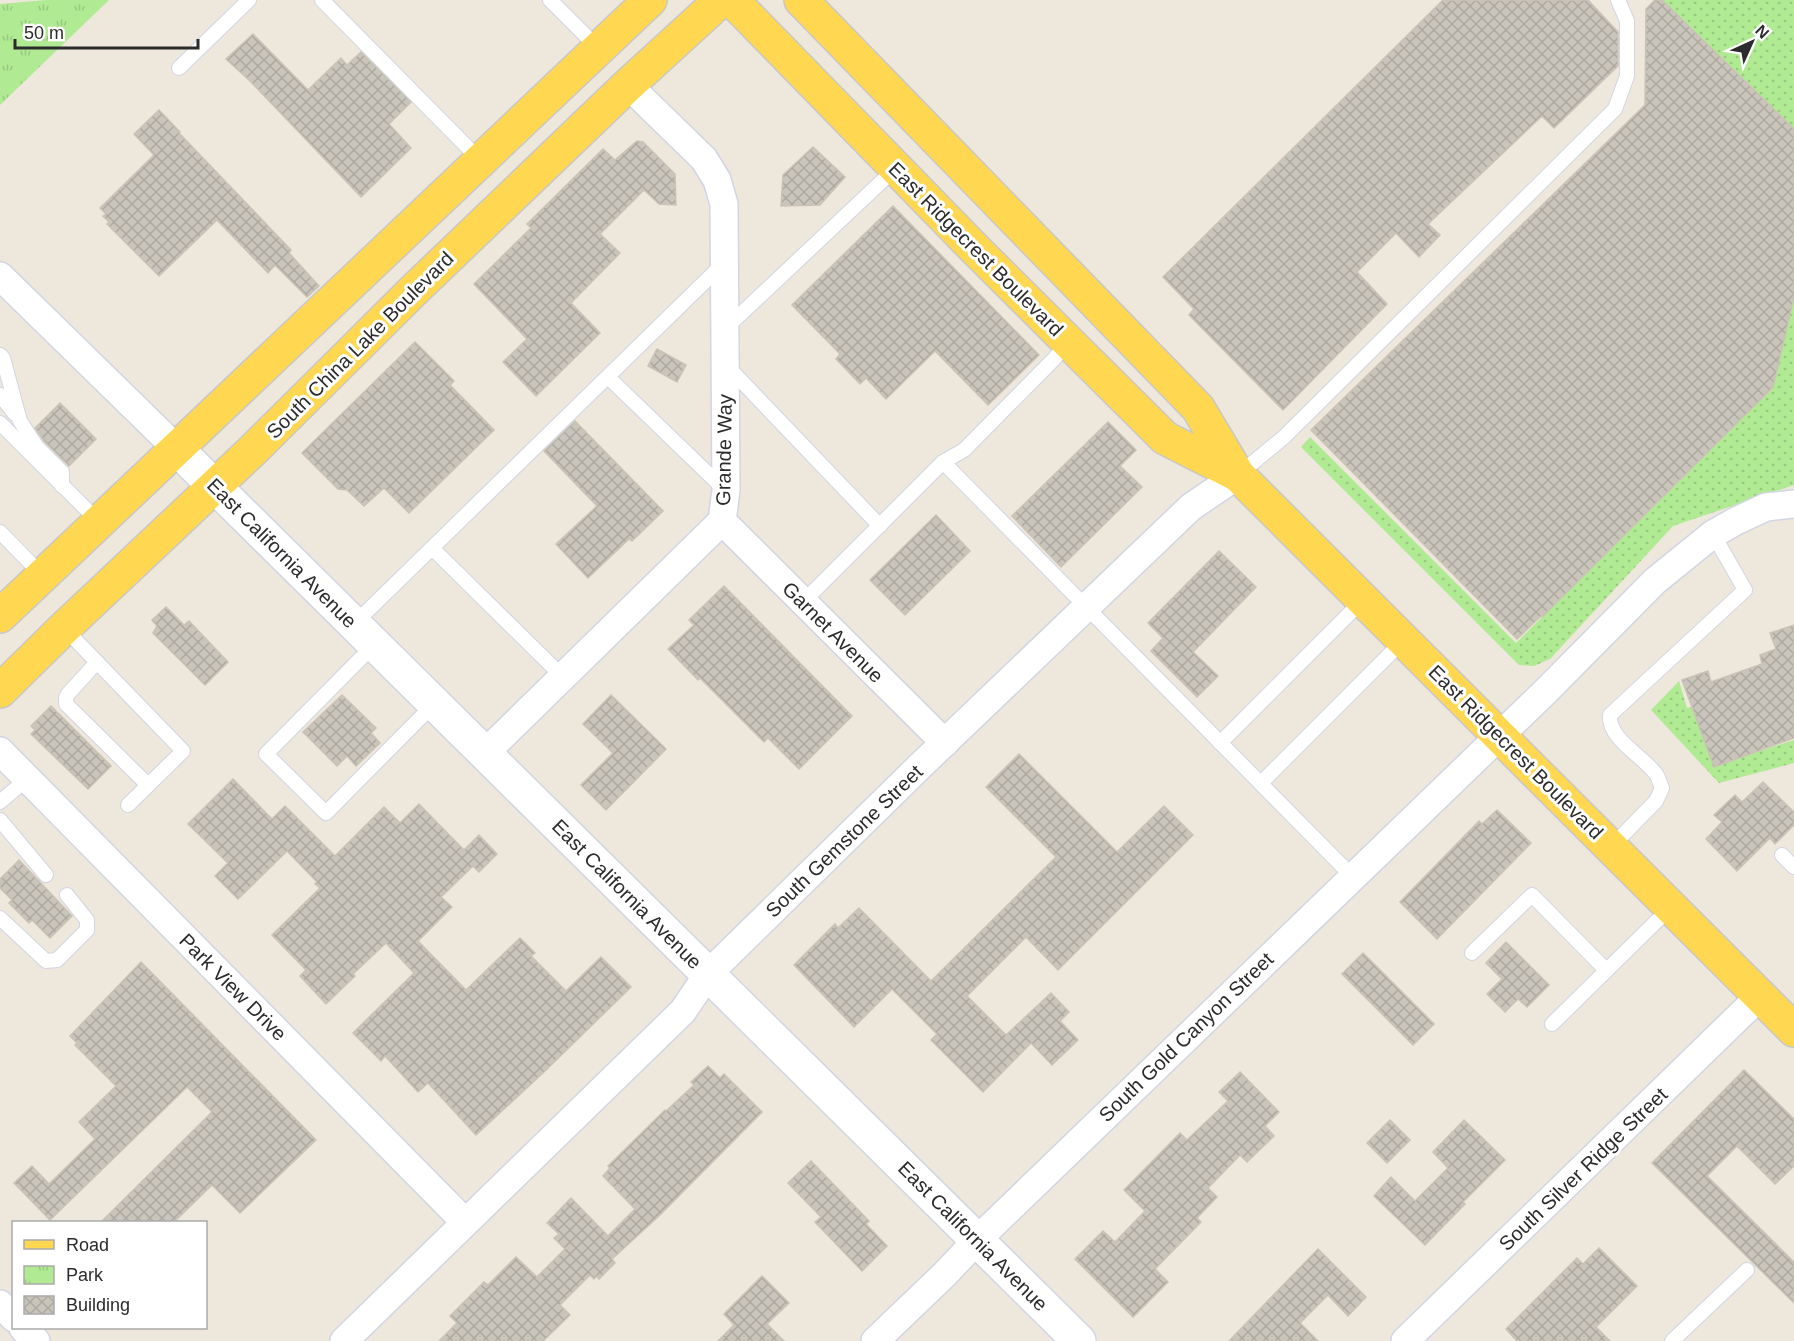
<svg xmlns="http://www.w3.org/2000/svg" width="1794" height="1341" font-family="Helvetica,sans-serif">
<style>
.grass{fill:url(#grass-dots)}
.park{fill:url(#park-tufts)}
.building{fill:url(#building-cross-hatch);stroke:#cac3b5;stroke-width:1.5}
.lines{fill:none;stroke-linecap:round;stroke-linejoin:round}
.lane-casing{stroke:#d1d5e5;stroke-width:16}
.street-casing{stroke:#d1d5e5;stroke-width:30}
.secondary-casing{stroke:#d1d5e5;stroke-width:36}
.primary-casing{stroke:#c8c8c8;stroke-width:36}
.lane{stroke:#fff;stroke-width:14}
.street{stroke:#fff;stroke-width:27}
.secondary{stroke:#fff;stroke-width:33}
.primary{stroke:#ffd751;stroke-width:33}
.labels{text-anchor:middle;stroke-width:6;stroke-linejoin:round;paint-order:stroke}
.street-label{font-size:20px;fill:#2b2b2b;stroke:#fff}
</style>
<defs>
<pattern id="grass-dots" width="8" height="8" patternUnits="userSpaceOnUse" patternTransform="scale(1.5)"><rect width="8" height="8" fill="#b0ea93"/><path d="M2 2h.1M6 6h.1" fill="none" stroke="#98c97f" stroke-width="1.8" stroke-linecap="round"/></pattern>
<pattern id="park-tufts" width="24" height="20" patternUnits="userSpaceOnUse" patternTransform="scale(1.5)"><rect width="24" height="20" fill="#b0ea93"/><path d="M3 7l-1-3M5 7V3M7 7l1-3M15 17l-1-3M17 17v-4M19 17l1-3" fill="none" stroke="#98c97f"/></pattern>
<pattern id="building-cross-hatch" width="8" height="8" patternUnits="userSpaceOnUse" patternTransform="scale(1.5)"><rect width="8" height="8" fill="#c9c5bb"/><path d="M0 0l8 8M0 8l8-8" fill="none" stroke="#ada9a1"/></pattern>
</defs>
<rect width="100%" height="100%" fill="#eee7dc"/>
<g class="grass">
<path d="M1662 0H1794V133Z"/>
<path d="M1794 284V485L1673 526 1550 659 1534 666 1519 665 1301 447 1310 437 1516 643 1773 387Z"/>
<path d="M1679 681 1687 708 1693 706 1715 765 1794 740V763L1719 783 1651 710Z"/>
</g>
<path class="park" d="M46 0H109L0 105V4Z"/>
<g class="building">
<path d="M1443 0H1588L1618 32V66L1554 128 1542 116 1428 224 1440 235 1419 257 1396 233 1357 272 1387 304 1283 410 1189 315 1194 309 1163 277Z"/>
<path d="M1655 0H1662L1794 129V297L1773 387 1542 617 1541 616 1517 639 1311 430 1645 105 1646 9Z"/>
<path d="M253 34 308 90 341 58 347 65 361 52 411 102 389 124 411 148 361 197 250 81 226 59Z"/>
<path d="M159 110 180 132 179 133 291 250 289 253 319 286 307 297 275 265 268 273 217 220 159 276 107 224 109 222 103 216 106 214 100 208 154 155 134 134Z"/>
<path d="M637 141 643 142 675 174 676 205 659 204 644 190 600 234 620 253 571 303 600 333 536 396 503 362 527 339 474 284 531 228 527 224 603 149 615 160Z"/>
<path d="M813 147 845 177 820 205 781 206 783 175Z"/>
<path d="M893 206 1039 355 988 405 935 351 886 399 866 378 860 384 836 359 840 354 792 305Z"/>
<path d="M415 342 454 381 450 385 494 430 409 513 384 488 364 506 347 490 338 489 302 453Z"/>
<path d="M657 349 686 365 677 382 648 366Z"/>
<path d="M60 403 96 439 69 466 44 441 35 428Z"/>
<path d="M575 421 663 511 632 541 629 539 588 578 556 544 597 506 544 451Z"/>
<path d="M1108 422 1136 450 1120 466 1142 487 1061 567 1012 516Z"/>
<path d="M936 515 970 551 905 615 870 580Z"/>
<path d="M1219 551 1256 587 1193 652 1218 676 1197 697 1151 651 1163 638 1148 623Z"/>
<path d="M724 586 852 716 799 769 768 738 764 742 700 678 698 680 668 649 694 625 689 620Z"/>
<path d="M166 607 184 625 189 621 228 662 205 685 153 633 157 626 152 620Z"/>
<path d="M1794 625V738L1714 767 1682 680 1708 671 1711 682 1762 664 1760 655 1776 649 1770 633Z"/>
<path d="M342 695 376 728 371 733 380 743 356 766 347 756 337 766 303 732Z"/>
<path d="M611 695 666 749 606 810 581 785 613 753 583 724Z"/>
<path d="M51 706 111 766 88 789 31 734 35 730 31 726Z"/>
<path d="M1019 754 1117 852 1164 806 1193 835 1058 970 1026 937 967 996 1006 1035 1051 993 1069 1012 1060 1021 1078 1040 1052 1065 1031 1043 983 1092 931 1040 937 1034 892 989 854 1027 794 965 835 924 838 928 859 908 931 981 1056 857 986 787Z"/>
<path d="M233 779 272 819 285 806 335 856 384 807 400 823 419 804 464 850 479 835 497 854 479 872 473 866 441 897 452 907 418 941 466 990 520 938 535 953 531 956 566 991 601 957 631 987 544 1072 476 1135 428 1083 418 1092 385 1056 381 1061 353 1033 414 973 386 943 353 974 355 976 326 1004 300 976 306 970 272 935 320 888 315 884 317 882 287 851 238 899 215 876 228 863 188 824Z"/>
<path d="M1763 782 1794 812V825L1775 844 1770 838 1737 871 1706 839 1722 822 1714 815 1735 795 1742 802Z"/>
<path d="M1497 810 1531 843 1437 939 1400 902 1479 821 1482 824Z"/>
<path d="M19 860 72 916 50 938 32 920 29 923 9 903 12 900 0 888V879Z"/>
<path d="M1506 942 1549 985 1527 1007 1518 999 1505 1012 1487 994 1502 979 1486 963Z"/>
<path d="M1363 953 1434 1024 1413 1045 1342 974Z"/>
<path d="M141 962 316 1140 240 1213 212 1185 174 1222H101L212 1112 187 1087 50 1220 14 1183 32 1166 49 1184 95 1139 79 1122 116 1086 75 1045 77 1043 70 1036Z"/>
<path d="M708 1066 720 1078 724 1074 762 1112 660 1215 612 1259 615 1263 599 1279 597 1276 594 1279 590 1275 560 1305 570 1315 543 1341H439L457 1323 450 1316 484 1282 488 1285 516 1257 537 1277 565 1249 554 1238 559 1234 547 1223 571 1198 608 1236 635 1209 603 1176 610 1168 608 1166 665 1110 666 1111 694 1085 691 1082Z"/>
<path d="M1744 1070 1794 1119V1166L1775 1184 1737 1146 1707 1176 1794 1262V1303L1652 1163Z"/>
<path d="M1240 1072 1279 1112 1265 1126 1274 1136 1247 1162 1240 1155 1208 1188 1217 1197 1197 1218 1201 1222 1155 1269 1168 1282 1133 1317 1075 1259 1103 1231 1115 1242 1145 1211 1124 1190 1180 1133 1187 1140 1228 1101 1219 1092Z"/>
<path d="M1390 1120 1410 1140 1387 1163 1367 1143Z"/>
<path d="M1464 1120 1505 1160 1463 1202 1465 1204 1425 1245 1374 1196 1391 1177 1415 1201 1448 1168 1433 1152Z"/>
<path d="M811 1161 869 1221 866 1224 887 1246 862 1271 815 1222 821 1217 788 1183Z"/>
<path d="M1599 1248 1637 1286 1596 1327 1610 1341H1517L1506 1329 1577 1258 1583 1264Z"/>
<path d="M1318 1249 1366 1297 1348 1316 1328 1295 1300 1323 1318 1341H1229Z"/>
<path d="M762 1276 789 1303 767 1324 784 1341H718L734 1325 724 1314Z"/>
</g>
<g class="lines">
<g class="lane-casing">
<g id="lane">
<path d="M322 0 480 160"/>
<path d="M550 0 599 49"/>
<path d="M179 68 249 0"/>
<path d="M727 327 896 168"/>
<path d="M0 355 3 358 20 421 37 447 62 472V486"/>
<path d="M727 366 880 526"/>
<path d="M608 377 725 490"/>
<path d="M0 395 15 414"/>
<path d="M0 423 99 522"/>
<path d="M943 462 1352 876"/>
<path d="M1238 475 1284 437 1615 109 1627 76V21L1618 0"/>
<path d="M0 532 42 575"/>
<path d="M433 549 562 676"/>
<path d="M803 602 943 462 964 450 1054 359 1068 342"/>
<path d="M354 624 724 263"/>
<path d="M64 628 183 751 128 805"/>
<path d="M375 644 266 754 326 813 435 703"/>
<path d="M97 662 68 694 66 698V704L148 785"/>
<path d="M1220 743 1363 600"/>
<path d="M1261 783 1404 640"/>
<path d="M0 802 27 779"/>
<path d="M0 820 46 875"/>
<path d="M1611 847 1656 801 1662 788C1660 784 1659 778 1656 774 1644 757 1607 738 1610 715L1745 590 1713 534"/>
<path d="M1782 855 1794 867"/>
<path d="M0 918 46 961 57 960 87 930V920L67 895"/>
<path d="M1472 953 1532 895 1606 970"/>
<path d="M1552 1024 1671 907"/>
<path d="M1672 1341 1747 1270"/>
</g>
</g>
<g class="street-casing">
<g id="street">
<path d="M0 276 176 448"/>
<path d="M722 521 945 743"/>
<path d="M0 751 465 1222"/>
<path d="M485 753 722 521 726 490 724 204 717 180 704 159 628 85"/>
<path d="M0 1304 14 1318"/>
<path d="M23 1328 36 1341"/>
<path d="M344 1341 683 1011 708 974 917 769 1191 507 1238 475"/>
<path d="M875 1341 945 1274 977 1240 1546 691 1655 581 1713 534 1736 521 1766 507 1794 504"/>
<path d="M1405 1341 1760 996"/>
</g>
</g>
<g class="secondary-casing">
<path id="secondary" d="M176 448 1079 1341"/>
</g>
<g class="primary-casing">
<g id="primary">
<path d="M732 0 976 250 1165 438 1238 475"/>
<path d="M801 0 1198 408 1238 475 1794 1030"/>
<path d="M0 616 650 0"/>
<path d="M0 691 64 628 253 450 412 292 628 85 721 0"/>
</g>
</g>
<use href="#lane" class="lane"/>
<use href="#street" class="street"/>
<use href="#secondary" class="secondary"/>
<use href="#primary" class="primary"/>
</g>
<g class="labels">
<g class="street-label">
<text transform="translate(976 249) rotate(45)" y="7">East Ridgecrest Boulevard</text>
<text transform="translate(360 345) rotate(-45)" y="7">South China Lake Boulevard</text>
<text transform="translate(724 450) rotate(-89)" y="7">Grande Way</text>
<text transform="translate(282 553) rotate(45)" y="7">East California Avenue</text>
<text transform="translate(833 632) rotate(45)" y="7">Garnet Avenue</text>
<text transform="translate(1516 752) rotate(45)" y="7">East Ridgecrest Boulevard</text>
<text transform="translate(844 841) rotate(-44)" y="7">South Gemstone Street</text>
<text transform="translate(627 894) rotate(45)" y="7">East California Avenue</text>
<text transform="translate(233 987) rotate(45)" y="7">Park View Drive</text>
<text transform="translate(1186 1037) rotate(-44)" y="7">South Gold Canyon Street</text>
<text transform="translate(1583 1169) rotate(-44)" y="7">South Silver Ridge Street</text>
<text transform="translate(973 1236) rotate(45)" y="7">East California Avenue</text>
</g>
</g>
<rect x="12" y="1221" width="195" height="108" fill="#ffffff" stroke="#aaaaaa" stroke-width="1.5"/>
<rect x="24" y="1240" width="30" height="9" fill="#ffd751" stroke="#aaaaaa" stroke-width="1.5"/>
<text x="66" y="1251" font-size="18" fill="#2b2b2b">Road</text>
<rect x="24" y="1266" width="30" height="18" fill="url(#park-tufts)" stroke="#aaaaaa" stroke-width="1.5"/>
<text x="66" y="1281" font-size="18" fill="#2b2b2b">Park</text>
<rect x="24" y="1296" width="30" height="18" fill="url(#building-cross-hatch)" stroke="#aaaaaa" stroke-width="1.5"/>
<text x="66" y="1311" font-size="18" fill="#2b2b2b">Building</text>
<g transform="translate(1752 42) rotate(45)" stroke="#ffffff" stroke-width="4.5" paint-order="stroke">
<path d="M0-4.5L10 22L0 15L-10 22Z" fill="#2b2b2b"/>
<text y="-9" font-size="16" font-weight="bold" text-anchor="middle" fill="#2b2b2b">N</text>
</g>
<path d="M15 39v9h183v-9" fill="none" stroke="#2b2b2b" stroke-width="3"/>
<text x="24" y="39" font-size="18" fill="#2b2b2b" stroke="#ffffff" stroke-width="4.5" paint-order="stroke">50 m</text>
</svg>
